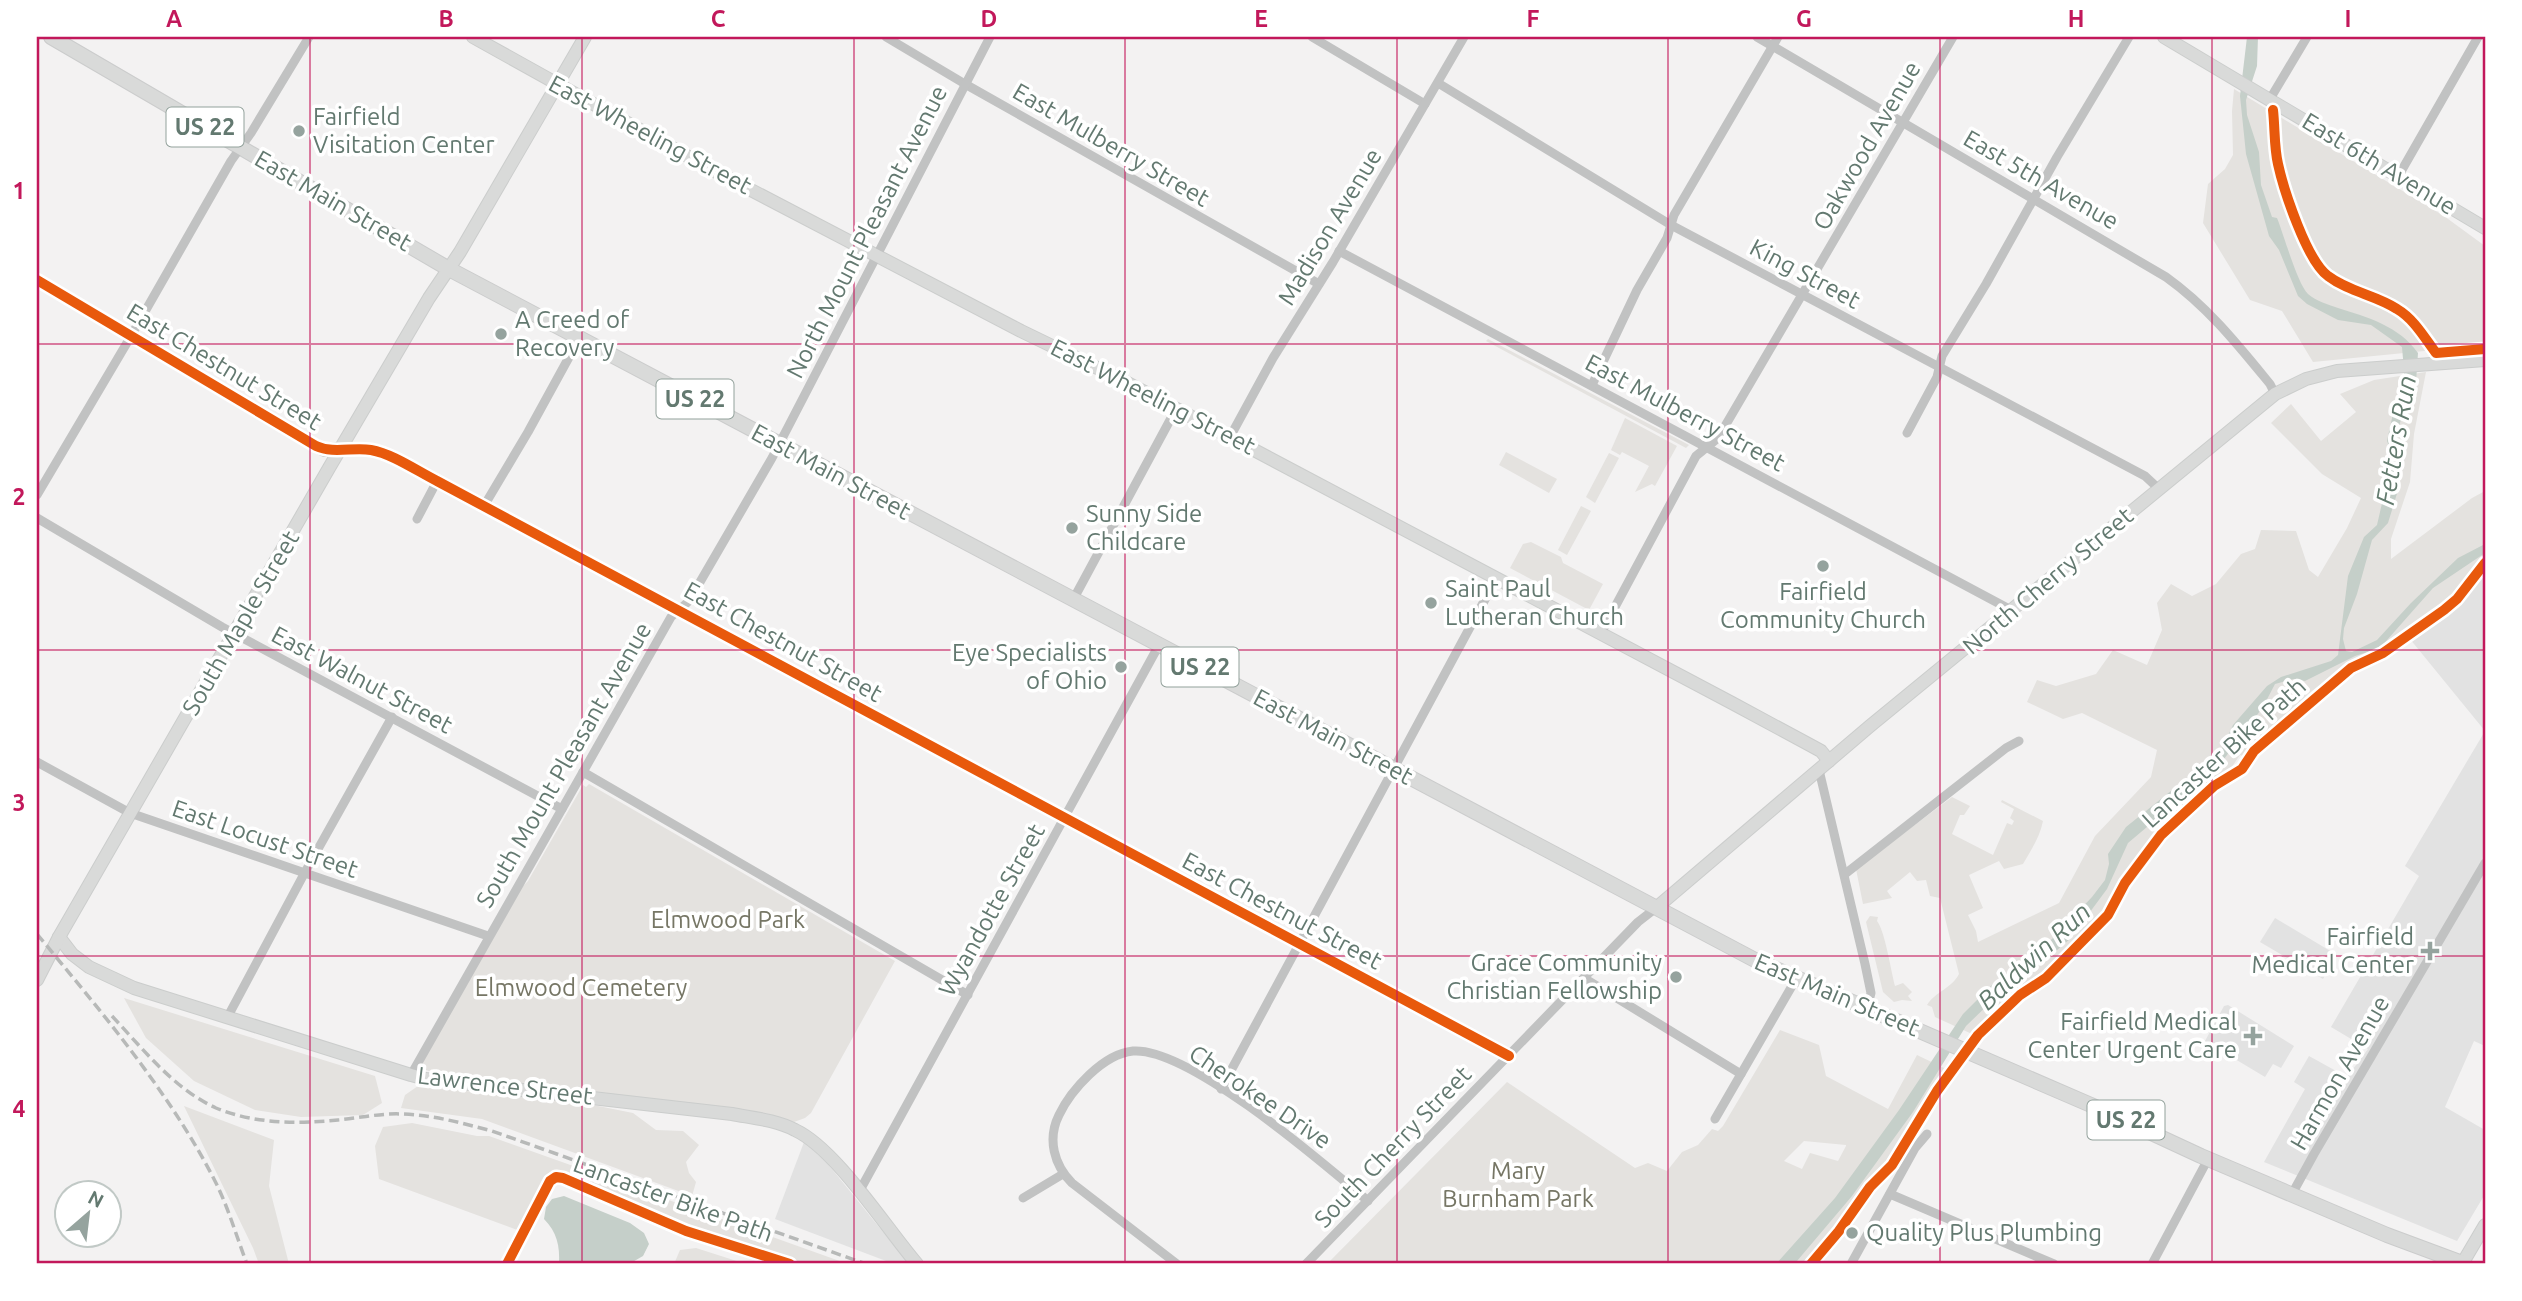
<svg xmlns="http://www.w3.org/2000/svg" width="2522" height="1301" font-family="Ubuntu,sans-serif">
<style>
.built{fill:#e2e2e2}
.green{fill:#e4e2df;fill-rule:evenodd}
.water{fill:#c5cfc9}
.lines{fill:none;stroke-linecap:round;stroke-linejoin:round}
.secondary-casing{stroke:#cbcdcc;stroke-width:14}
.primary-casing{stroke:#cbcccc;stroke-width:16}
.street{stroke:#c1c2c2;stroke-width:9}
.secondary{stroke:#d9dad9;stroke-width:12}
.primary{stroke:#d9dad9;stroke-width:14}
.rail{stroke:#b7b9b8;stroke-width:3.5;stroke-dasharray:10 5;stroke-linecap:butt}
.cycleway-casing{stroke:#fff;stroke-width:15}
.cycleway{stroke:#e8590c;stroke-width:10}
.grid{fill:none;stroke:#c2185b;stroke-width:2;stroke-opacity:0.55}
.poi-dot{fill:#95a39e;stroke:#fff;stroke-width:2.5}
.labels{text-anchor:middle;stroke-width:7;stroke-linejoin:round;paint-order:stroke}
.shield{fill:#fff;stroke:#92a19b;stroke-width:2}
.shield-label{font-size:23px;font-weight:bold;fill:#637970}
.poi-label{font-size:24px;fill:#637970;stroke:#fff;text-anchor:start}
.street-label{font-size:24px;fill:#637970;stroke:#fff}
.park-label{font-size:24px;fill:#767665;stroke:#fff}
.water-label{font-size:26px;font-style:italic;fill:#637b6e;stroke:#fff}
.neatline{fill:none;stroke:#c2185b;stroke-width:2.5}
.grid-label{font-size:23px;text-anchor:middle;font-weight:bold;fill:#c2185b}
</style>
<rect width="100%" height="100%" fill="#f3f2f2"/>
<g class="built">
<path d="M2485 559V1046L2474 1041 2445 1107 2485 1130V1194L2457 1241 2264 1162 2305 1089 2294 1082 2309 1056 2347 1077 2368 1049 2331 1027 2419 876 2405 866 2485 731 2392 617Z"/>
<path d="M2275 918 2337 955 2323 979 2260 942Z"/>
<path d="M2228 1005 2294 1046 2281 1068 2273 1064 2265 1077 2205 1041 2224 1006Z"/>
<path d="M804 1142 827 1163 909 1264H894L775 1219Z"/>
</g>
<g class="green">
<path d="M2234 89 2444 216 2485 246V345L2313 362 2282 311 2250 300 2203 223 2208 184 2225 169 2233 155 2232 111Z"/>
<path d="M1488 339 1689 445 1686 448 1486 341Z"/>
<path d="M2426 372 2414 434 2410 482 2391 539V559L2472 498 2485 491V562L2433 614 2409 627 2399 639 2375 654 2338 671 2308 694 2246 757 2240 755 2227 774 2170 819 2135 860 2100 919 2042 975 2008 1000 1972 1034 1935 1017 1932 1007 1927 1005C1935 992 1952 988 1959 974L1940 898 1930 896 1926 880 1917 881 1910 872 1887 891 1892 898 1863 904 1856 869 1952 797 1970 806 1964 815H1960L1952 834 1993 855 2007 823 2012 825 2014 821 2010 818 2014 809 2001 802 2002 800 2043 821C2040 837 2031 850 2023 864L2004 869 1999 861 1969 875 1983 908 1968 915 1976 931 1978 942 2059 903 2095 836 2151 777 2157 750 2082 713 2063 719 2027 702 2037 680 2056 686 2096 674 2113 650 2147 665 2162 630 2157 603 2171 584 2192 596 2216 584 2241 554 2255 549 2261 530 2296 531 2309 570 2318 577 2347 528 2361 498 2322 474 2271 423 2291 404 2321 441 2356 412 2340 394 2374 380Z"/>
<path d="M1625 418 1677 446 1655 486 1652 484 1635 492 1649 466 1622 452 1620 455 1611 450Z"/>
<path d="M1506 452 1557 479 1549 493 1499 465Z"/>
<path d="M1609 453 1619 458 1595 503 1586 497Z"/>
<path d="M1581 506 1591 511 1567 555 1558 550Z"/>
<path d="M1531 542 1561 557 1563 563 1603 584 1589 610 1510 568 1523 544Z"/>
<path d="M589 784 895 961 811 1113 805 1118 794 1122 769 1114 435 1073 423 1069 422 1062 522 887 528 881 583 785 586 787Z"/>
<path d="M1870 916 1878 917 1877 921C1885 931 1891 971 1895 986L1903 983 1912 992 1908 996 1912 1001 1902 1000 1894 1002 1883 992 1866 922Z"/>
<path d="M124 998 375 1076 382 1103 363 1115 301 1117 255 1110 194 1081 146 1038Z"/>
<path d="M1780 1030 1819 1045 1826 1076 1888 1109 1917 1055 1944 1068 1891 1159 1857 1195 1833 1230 1818 1245 1806 1264H1327L1507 1082 1635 1168 1648 1163 1667 1171 1682 1152 1698 1145 1712 1129 1718 1131 1723 1126ZM1804 1141 1846 1145V1146L1838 1161 1810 1153 1802 1169 1784 1161Z"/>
<path d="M418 1086 583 1103 633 1113 656 1130 683 1131 699 1145 686 1162 689 1173 696 1182 692 1196 482 1119 401 1108 405 1095Z"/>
<path d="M184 1106 274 1140 269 1186 289 1264H259L253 1248Z"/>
<path d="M412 1123 477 1136H489L848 1264H797L685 1224 552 1170 520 1231 379 1179 375 1146 383 1127Z"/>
<path d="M696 1248 746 1264H674L680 1250Z"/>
</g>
<g class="water">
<path d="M2247 37H2258L2257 66 2246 100 2247 115 2259 152 2261 185 2272 217 2277 218C2284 235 2297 283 2308 294 2316 301 2329 305 2338 308 2367 317 2399 326 2418 353L2416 382 2409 394 2394 442 2398 450 2399 487 2388 523 2372 540 2357 594 2344 628 2343 639 2346 651 2352 652 2377 640 2411 603 2458 558 2485 544V553L2433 588 2380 648 2355 656 2305 681 2294 679 2275 684 2263 707 2218 767 2128 843 2107 889 2070 939 2035 969 1994 999 1966 1026 1913 1112 1852 1196 1797 1261 1794 1264H1776L1835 1198 1899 1110 1963 1014 1995 982 2052 939 2092 897 2105 880 2109 864 2108 854 2126 827 2207 762 2217 759 2233 725 2267 686 2281 677 2331 661 2338 655 2348 576 2364 537 2377 525 2386 486 2387 460 2390 448 2387 441 2394 409 2405 382 2402 347 2371 325 2338 320 2307 304 2298 296 2279 250 2269 236 2246 154 2240 96Z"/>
<path d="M564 1196 630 1223 644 1233 649 1244 643 1256 629 1264H559C560 1246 557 1232 544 1219L546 1207 552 1199Z"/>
</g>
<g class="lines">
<g class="secondary-casing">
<g id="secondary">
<path d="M473 37 705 166 1021 331 1118 378 1732 703 1810 745 1821 751 1829 761"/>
<path d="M2164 37 2485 228"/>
<path d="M37 280 316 446 325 450 341 449"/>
<path d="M1656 908 1870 726 2275 394 2306 379 2337 371 2485 360"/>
<path d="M59 937 72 954 89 967 134 988 411 1075 426 1079 732 1114C753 1118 776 1120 795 1130 836 1149 886 1228 917 1264"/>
<path d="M37 980 59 937 329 468 429 298 460 252 585 37"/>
<path d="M2462 1264 2485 1225"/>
</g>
</g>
<g class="primary-casing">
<path id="primary" d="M51 37 449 269 1755 960 2091 1105 2201 1156 2387 1235 2465 1264"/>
</g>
<g class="street">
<path d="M886 37 965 84 1319 284"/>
<path d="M1312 37 1425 104"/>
<path d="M1757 37 2166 277C2208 307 2238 345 2270 384L2275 394"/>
<path d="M1438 83 1671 225 2145 476 2159 489"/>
<path d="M2270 99 2307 37"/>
<path d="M2399 175 2478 37"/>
<path d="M1339 251 2013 611"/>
<path d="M1592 385 1637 290 1667 238 1674 215 1778 37"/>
<path d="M1907 433 1937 377 1942 356 1986 284 2057 157 2129 37"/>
<path d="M1230 437 1273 358 1333 262 1464 37"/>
<path d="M341 449 376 451 437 481 1509 1056"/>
<path d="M37 495 131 336 231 161 251 133 309 37"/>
<path d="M484 506 528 432 579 339"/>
<path d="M37 518 222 627 562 809"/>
<path d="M417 519 437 481"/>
<path d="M1073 600 1176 409"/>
<path d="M1601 633 1696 456 1718 438 1953 37"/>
<path d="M37 762 130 813 488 936"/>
<path d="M1819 770 1865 964 1871 993 1867 1009"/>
<path d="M583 772 968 995"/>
<path d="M1845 874 2006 748 2019 741"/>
<path d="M1584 978 1741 1074"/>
<path d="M227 1018 304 874 392 717"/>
<path d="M411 1075 671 617 689 601 772 458 990 37"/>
<path d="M1221 1089 1496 579"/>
<path d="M1715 1119 1796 979"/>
<path d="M859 1192 1159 645"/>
<path d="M1890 1194 2054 1264"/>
<path d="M2292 1194 2314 1154 2485 863"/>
<path d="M1023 1198 1063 1174"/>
<path d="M1177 1264 1072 1183C1054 1165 1047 1139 1059 1115 1071 1090 1103 1054 1133 1051 1189 1047 1323 1163 1368 1201"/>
<path d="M1306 1264 1638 922 1656 908"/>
<path d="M1851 1264 1915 1148 1927 1134"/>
<path d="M2152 1264 2208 1159"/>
</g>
<use href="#secondary" class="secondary"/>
<use href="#primary" class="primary"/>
<g class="rail">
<path d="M37 934C100 1010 172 1095 217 1185 229 1210 237 1238 247 1264"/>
<path d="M112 1016C143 1049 174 1089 216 1108 255 1124 297 1124 338 1120 359 1118 381 1113 402 1114 433 1115 462 1123 492 1131L866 1264"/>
</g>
<g class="cycleway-casing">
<g id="cycleway">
<path d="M2273 110C2275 128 2274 147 2278 164 2284 191 2307 261 2328 276 2349 292 2376 295 2397 309 2414 319 2424 337 2436 353L2485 349"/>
<path d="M37 280 316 446C333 454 353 447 371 450 393 454 417 471 437 481L1509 1056"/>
<path d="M507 1264 550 1181 556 1177 563 1178 686 1231 790 1264"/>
<path d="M1811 1264 1839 1231 1870 1187 1892 1165 1937 1091 1978 1035 2020 995 2046 978 2108 915 2125 883 2161 835 2214 786 2242 769 2254 751 2351 668 2383 653 2444 610 2457 599 2485 563"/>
</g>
</g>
<use href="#cycleway" class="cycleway"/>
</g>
<path class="grid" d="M310 37V1264M582 37V1264M854 37V1264M1125 37V1264M1397 37V1264M1668 37V1264M1940 37V1264M2212 37V1264M37 344H2485M37 650H2485M37 956H2485"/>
<g class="poi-dot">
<circle cx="299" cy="131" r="7"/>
<circle cx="501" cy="334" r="7"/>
<circle cx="1072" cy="528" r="7"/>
<circle cx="1823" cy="566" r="7"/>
<circle cx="1431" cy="603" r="7"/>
<circle cx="1121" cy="667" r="7"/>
<path d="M2426.5 940.5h7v7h7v7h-7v7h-7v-7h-7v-7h7z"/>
<circle cx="1676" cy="977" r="7"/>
<path d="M2249.5 1025.5h7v7h7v7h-7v7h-7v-7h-7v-7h7z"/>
<circle cx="1852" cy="1233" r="7"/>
</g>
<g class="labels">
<g class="shield">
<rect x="166.5" y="107.5" width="77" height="39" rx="5"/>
<rect x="656.5" y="379.5" width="77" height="39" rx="5"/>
<rect x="1161.5" y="647.5" width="77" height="39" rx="5"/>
<rect x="2087.5" y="1100.5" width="77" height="39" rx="5"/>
</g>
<g class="shield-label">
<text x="205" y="135">US 22</text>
<text x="695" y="407">US 22</text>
<text x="1200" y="675">US 22</text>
<text x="2126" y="1128">US 22</text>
</g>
<g class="poi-label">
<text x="313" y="125">Fairfield<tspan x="313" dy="28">Visitation Center</tspan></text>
<text x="515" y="328">A Creed of<tspan x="515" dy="28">Recovery</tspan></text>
<text x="1086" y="522">Sunny Side<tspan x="1086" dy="28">Childcare</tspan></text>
<text x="1445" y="597">Saint Paul<tspan x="1445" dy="28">Lutheran Church</tspan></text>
<text x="1823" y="600" text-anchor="middle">Fairfield<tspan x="1823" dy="28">Community Church</tspan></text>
<text x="1107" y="661" text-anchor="end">Eye Specialists<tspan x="1107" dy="28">of Ohio</tspan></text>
<text x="2414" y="945" text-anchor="end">Fairfield<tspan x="2414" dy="28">Medical Center</tspan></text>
<text x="1662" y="971" text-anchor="end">Grace Community<tspan x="1662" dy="28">Christian Fellowship</tspan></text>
<text x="2237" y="1030" text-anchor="end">Fairfield Medical<tspan x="2237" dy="28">Center Urgent Care</tspan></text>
<text x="1866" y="1241">Quality Plus Plumbing</text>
</g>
<g class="street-label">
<text transform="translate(650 135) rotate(28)" y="8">East Wheeling Street</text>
<text transform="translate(1111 145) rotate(30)" y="8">East Mulberry Street</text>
<text transform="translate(1867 146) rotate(-60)" y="8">Oakwood Avenue</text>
<text transform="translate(2379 164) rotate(31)" y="8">East 6th Avenue</text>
<text transform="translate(2041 180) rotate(30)" y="8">East 5th Avenue</text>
<text transform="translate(333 201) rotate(30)" y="8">East Main Street</text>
<text transform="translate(1330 227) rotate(-59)" y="8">Madison Avenue</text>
<text transform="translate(867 232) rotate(-63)" y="8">North Mount Pleasant Avenue</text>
<text transform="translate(1805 274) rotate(28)" y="8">King Street</text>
<text transform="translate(224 367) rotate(31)" y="8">East Chestnut Street</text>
<text transform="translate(1153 397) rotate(27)" y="8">East Wheeling Street</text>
<text transform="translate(1685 413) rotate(28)" y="8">East Mulberry Street</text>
<text transform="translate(831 472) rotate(28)" y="8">East Main Street</text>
<text transform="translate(2048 581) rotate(-40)" y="8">North Cherry Street</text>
<text transform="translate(241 623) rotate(-60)" y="8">South Maple Street</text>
<text transform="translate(783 642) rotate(29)" y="8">East Chestnut Street</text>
<text transform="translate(362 680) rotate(28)" y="8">East Walnut Street</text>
<text transform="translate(1333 737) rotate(28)" y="8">East Main Street</text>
<text transform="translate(2224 753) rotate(-42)" y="8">Lancaster Bike Path</text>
<text transform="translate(564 765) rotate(-60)" y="8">South Mount Pleasant Avenue</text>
<text transform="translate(265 839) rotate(19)" y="8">East Locust Street</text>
<text transform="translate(992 910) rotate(-61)" y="8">Wyandotte Street</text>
<text transform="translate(1282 911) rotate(28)" y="8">East Chestnut Street</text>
<text transform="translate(1837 995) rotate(23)" y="8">East Main Street</text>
<text transform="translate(2340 1073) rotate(-60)" y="8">Harmon Avenue</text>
<text transform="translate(505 1086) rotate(7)" y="8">Lawrence Street</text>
<text transform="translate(1260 1097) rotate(34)" y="8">Cherokee Drive</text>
<text transform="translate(1393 1147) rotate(-46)" y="8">South Cherry Street</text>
<text transform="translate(673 1199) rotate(20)" y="8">Lancaster Bike Path</text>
</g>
<g class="park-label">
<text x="728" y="928">Elmwood Park</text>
<text x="581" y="996">Elmwood Cemetery</text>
<text x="1518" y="1179">Mary<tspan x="1518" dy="28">Burnham Park</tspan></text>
</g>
<g class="water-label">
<text transform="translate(2396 440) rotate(-80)" y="9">Fetters Run</text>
<text transform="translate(2034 956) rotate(-43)" y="9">Baldwin Run</text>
</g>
</g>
<rect width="2522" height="1301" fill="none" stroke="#ffffff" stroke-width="77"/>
<g transform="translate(88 1214) rotate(28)"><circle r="33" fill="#ffffff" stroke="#c1c9c6" stroke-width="2"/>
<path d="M0-5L12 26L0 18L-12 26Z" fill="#95a39e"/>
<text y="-10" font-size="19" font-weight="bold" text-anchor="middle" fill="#637970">N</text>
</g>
<rect x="38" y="38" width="2446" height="1224" class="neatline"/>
<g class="grid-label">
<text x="174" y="27">A</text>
<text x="446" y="27">B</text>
<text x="718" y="27">C</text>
<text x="989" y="27">D</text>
<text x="1261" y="27">E</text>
<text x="1533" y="27">F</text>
<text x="1804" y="27">G</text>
<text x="2076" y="27">H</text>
<text x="2348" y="27">I</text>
<text x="19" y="199">1</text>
<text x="19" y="505">2</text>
<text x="19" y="811">3</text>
<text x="19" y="1117">4</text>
</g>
</svg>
